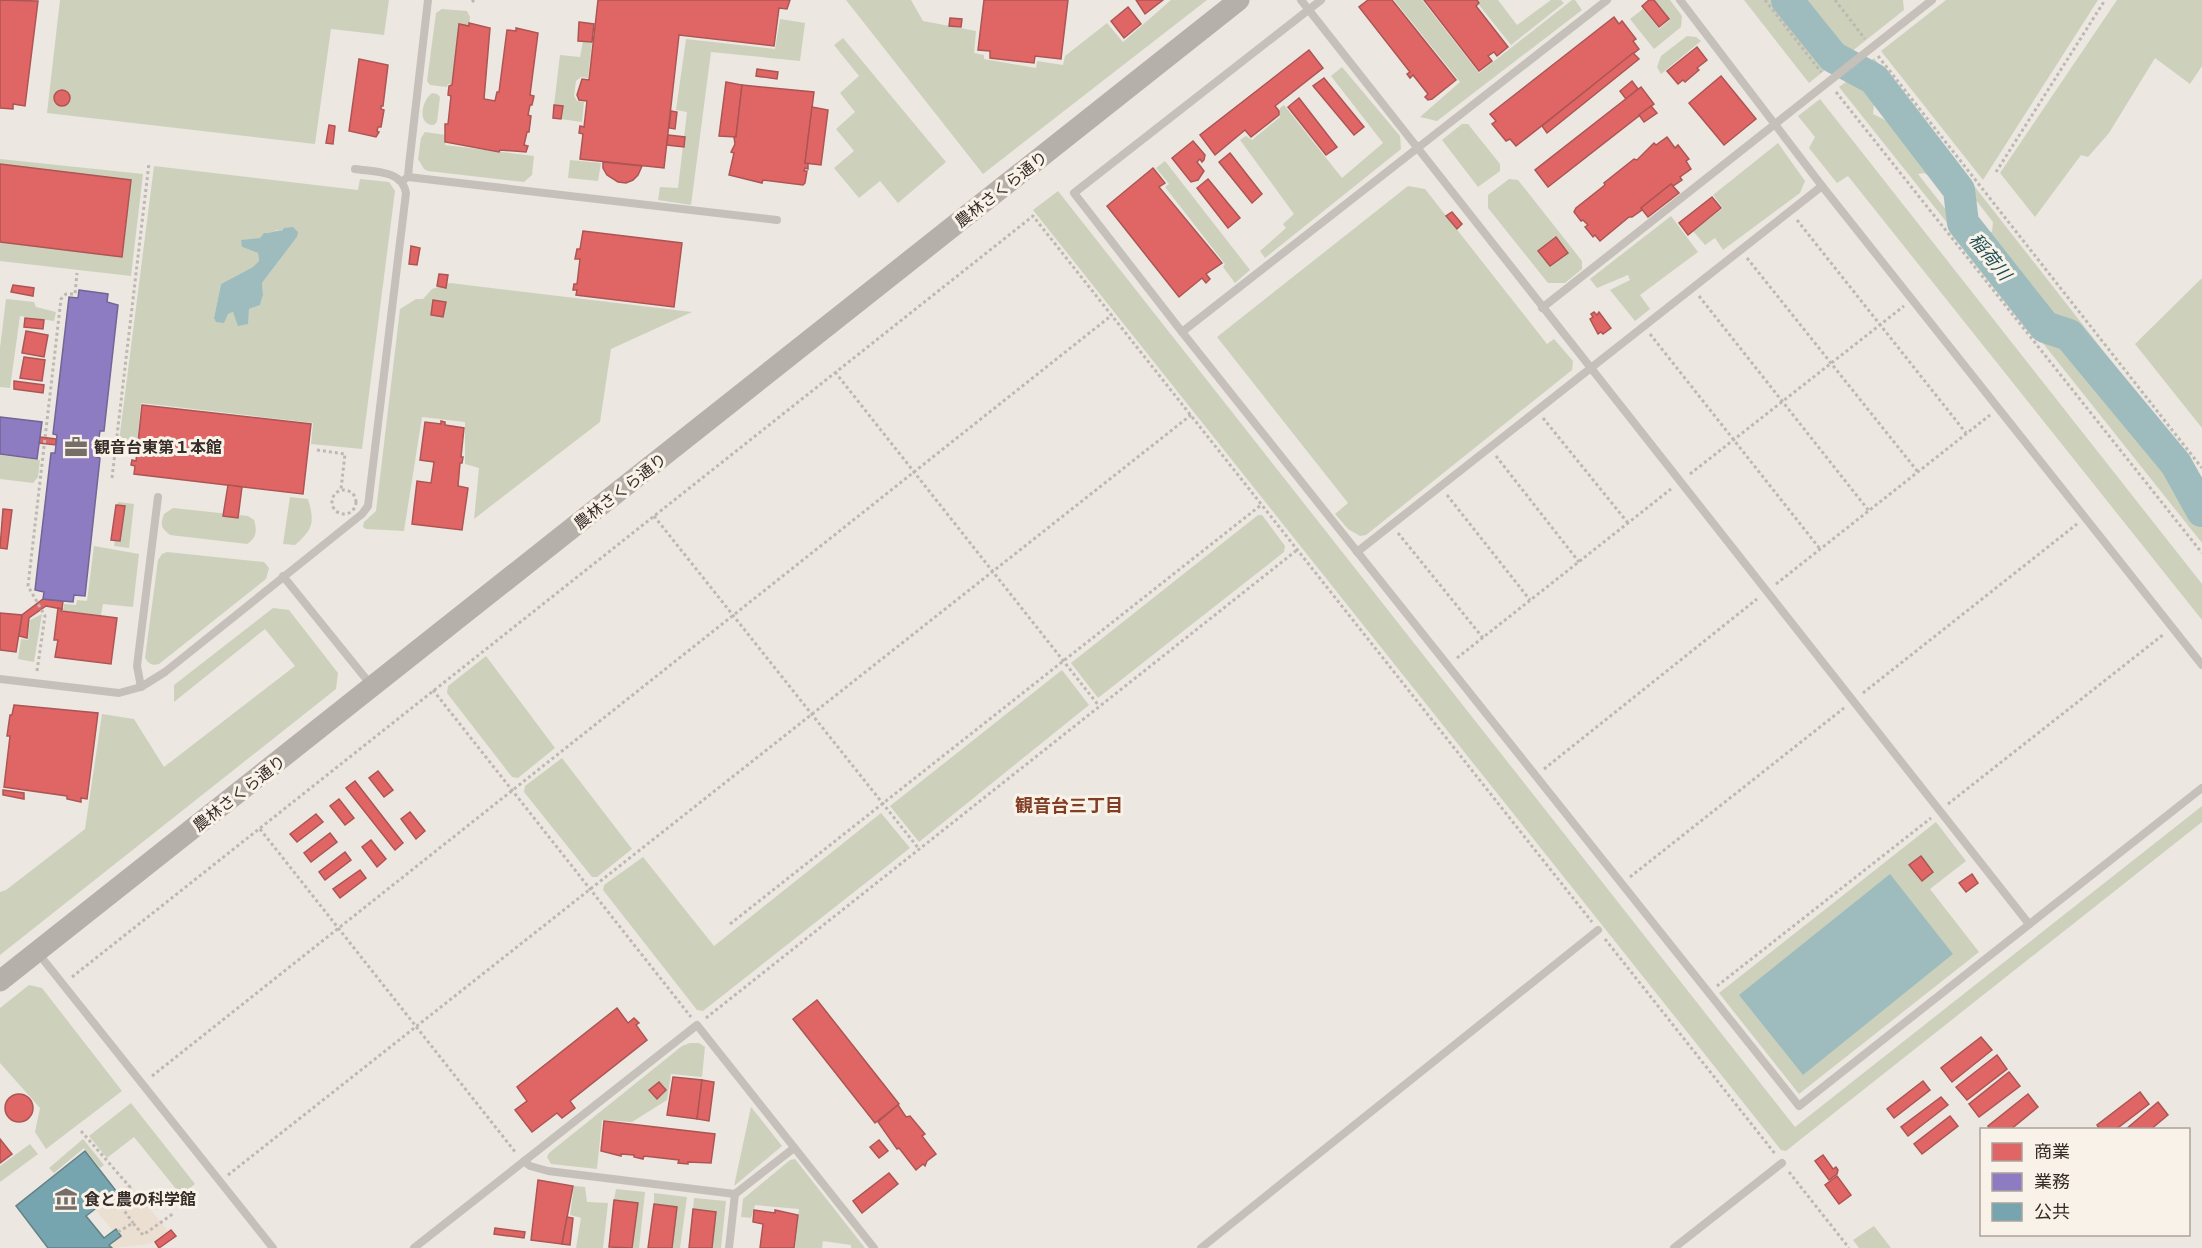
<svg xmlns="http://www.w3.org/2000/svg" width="2202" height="1248" font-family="Montserrat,'Noto Sans JP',sans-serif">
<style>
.green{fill:#cdd1bc;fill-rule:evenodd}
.plaza{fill:#eadfd1}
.water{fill:#9ebcbd}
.shops{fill:#e06666;stroke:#ad5553;stroke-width:1.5}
.offices{fill:#8e7cc3;stroke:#746494;stroke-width:1.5}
.public{fill:#76a5af;stroke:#638186;stroke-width:1.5}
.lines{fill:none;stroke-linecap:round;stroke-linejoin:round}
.river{stroke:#9ebcbd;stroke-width:32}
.path{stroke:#beb8b3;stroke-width:3;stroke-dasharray:3 3;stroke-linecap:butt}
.lane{stroke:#c6c0ba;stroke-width:8}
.secondary{stroke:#b6b0ab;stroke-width:21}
.labels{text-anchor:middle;stroke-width:6;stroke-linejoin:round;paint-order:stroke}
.street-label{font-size:16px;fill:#362d28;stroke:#f9f2e8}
.poi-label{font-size:16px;font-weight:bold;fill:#362d28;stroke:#f9f2e8;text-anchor:start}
.water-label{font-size:18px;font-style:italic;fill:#205056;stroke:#f9f2e8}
.neighbourhood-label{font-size:18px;font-weight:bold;fill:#813e25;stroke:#f9f2e8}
</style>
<rect width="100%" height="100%" fill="#ece7e1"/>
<g class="green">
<path d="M60 0H389L384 35 331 29 315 144 47 113Z"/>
<path d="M846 0H911L923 21 976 31 974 53 984 55V59L1036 68 1037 61 1063 65 1065 56 1107 23 1123 42 1171 0H1207L983 174Z"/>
<path d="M1394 0H1422L1479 73 1572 0H1575L1582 10 1437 121 1420 117 1460 82Z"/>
<path d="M1475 0H1498L1517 25 1551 0H1561L1564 3 1511 45Z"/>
<path d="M1655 0H1670L1682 16 1681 27 1654 49 1630 19 1643 9 1659 29 1670 20Z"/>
<path d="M1744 0H1775L1823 62 1824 71 1809 83Z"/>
<path d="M1804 0H1903L1904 10 1846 56Z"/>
<path d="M1946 0H2098L1983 180 1881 51Z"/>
<path d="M2117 0H2202V66L2190 84 2155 58 2109 133 2088 157 2081 155 2035 217 2000 173Z"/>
<path d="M442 9 467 11 470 17 469 26 459 24 452 85 448 84 447 87 430 85 427 81 436 13Z"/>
<path d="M780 19 805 23 800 61 711 52 691 205 658 200 660 187 678 188 687 112 676 110 686 39 775 49Z"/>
<path d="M1687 36 1696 37 1701 41 1661 74 1657 67 1661 56Z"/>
<path d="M843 38 946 162 898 203 880 181 859 198 834 168 854 151 836 129 855 112 840 93 859 76 834 45Z"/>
<path d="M583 41 592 42 588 78 581 77 576 81 574 96 577 101 584 102 582 122 561 119 563 106 554 105 560 55 580 57Z"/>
<path d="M1874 58 2202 477V496L2184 462 2072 325 2051 324 1968 220 1971 216 1983 230 1992 232 1993 222 1877 74 1864 66Z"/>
<path d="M1342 67 1400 136 1401 149 1265 258 1260 251 1286 228 1283 224 1294 214 1240 140 1246 136 1252 140 1280 117V108L1284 105 1342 178 1383 143 1331 76Z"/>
<path d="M1850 79 1865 82 1875 94 1873 114 1895 125 1948 187 1924 173 1918 174 2048 340 2064 346 2162 459 2172 484 2202 520V543L1839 87Z"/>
<path d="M432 93 437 94 440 97 437 122 434 125C416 125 422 100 432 93Z"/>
<path d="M1820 99 2202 584V620L1848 176 1837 183 1809 148 1815 137 1798 116Z"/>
<path d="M1462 124H1468L1500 164V171L1478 187 1442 140Z"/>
<path d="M425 132 446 135 445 145 534 156 532 175 524 182 428 171 424 169 418 159 421 138Z"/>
<path d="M1778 143 1805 181 1800 193 1723 250 1715 238 1705 245 1693 231 1723 208 1713 195Z"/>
<path d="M0 159 143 174 131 276 0 261V242L122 256 131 180 0 164Z"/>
<path d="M570 160 601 163 598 181 568 178Z"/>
<path d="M1165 161 1250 270 1235 283 1223 267 1225 264 1165 187 1169 184 1156 168Z"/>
<path d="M154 166 358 190 360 179 389 182 395 191 362 449 311 444 313 423 141 403 137 443 119 441ZM277 230 297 237 262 283 263 295 260 305 249 309 248 316 235 315 233 312 214 318 221 284 254 267 259 261 258 253 242 247Z"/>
<path d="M1509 179 1518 180 1582 261V269L1565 283H1548L1488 208V195Z"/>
<path d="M1408 186 1425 189 1547 344 1554 339 1573 361 1572 370 1366 535 1360 536 1348 529 1335 514 1348 503 1217 337Z"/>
<path d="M1058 191 1795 1127 2202 806V822L1786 1151 1781 1150 1033 210Z"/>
<path d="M1671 216 1698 252 1640 295 1650 309 1635 321 1610 290 1630 280 1628 275 1597 288 1590 279Z"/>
<path d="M2202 278V428L2135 344Z"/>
<path d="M450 283 692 312 611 349 600 422 474 519 479 468 465 464V422L422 417 404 531 366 529 363 527 364 522 376 511 400 309 416 299H423L432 289Z"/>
<path d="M6 299 34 302 36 307 56 312 54 321 20 316 10 388 0 387V348Z"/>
<path d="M0 455 40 460 38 477 33 483 0 479Z"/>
<path d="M290 497 308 499C315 523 313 529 295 545L283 544Z"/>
<path d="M118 502 134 504 129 548 114 546 115 540 120 541 125 506 117 505Z"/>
<path d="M173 508 248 516 254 520C257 530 257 538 247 544L170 535C161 528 160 525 164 514Z"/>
<path d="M1258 515H1262L1285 546 1284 552 1098 698 1071 663Z"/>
<path d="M94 546 139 554 133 607 103 604 101 615 63 611 64 604 76 605 77 600 87 601Z"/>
<path d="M167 552 264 562 269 568 266 579 159 664C152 666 149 664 145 658L158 560 162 554Z"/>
<path d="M273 608 289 610 338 673 336 689 0 955V892L6 890 85 829 102 714 134 719 164 767 295 666 265 629 174 702V685Z"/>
<path d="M42 614 34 662 18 659 21 639 28 640 30 620Z"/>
<path d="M486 656 555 748 518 778 512 777 447 693 448 686Z"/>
<path d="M1062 670 1089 705 919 842 890 806Z"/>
<path d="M562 758 632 849 597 877H592L524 792 525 786Z"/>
<path d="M881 813 910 848 703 1011 697 1010 603 890 604 885 643 857 714 946Z"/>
<path d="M1936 822 1966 861 1930 889 1979 952 1799 1094 1719 993Z"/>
<path d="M29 985 42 988 122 1091 46 1149 35 1132 40 1108 0 1063V1008Z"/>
<path d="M690 1043H699L705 1047 702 1077 671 1074 667 1100 632 1122 602 1120 597 1169 551 1164 547 1157 549 1153 682 1046Z"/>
<path d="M131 1103 195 1184 181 1195 134 1137 107 1158 89 1136Z"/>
<path d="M751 1107 782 1146 734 1186Z"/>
<path d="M83 1139 104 1165 100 1168 84 1148 54 1173 49 1168Z"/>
<path d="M30 1144 38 1154 0 1182V1166Z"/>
<path d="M795 1159 865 1248H851V1245L823 1241 822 1248H795L799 1209 755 1205 751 1218 741 1217 743 1199 790 1160Z"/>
<path d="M574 1186 585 1187 587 1202 608 1203 603 1248H576L581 1218 570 1215Z"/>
<path d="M616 1189 645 1192 639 1248H632L638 1203 614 1200Z"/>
<path d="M654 1193 687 1197 680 1248H672L677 1207 654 1204Z"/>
<path d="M694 1198 726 1201 721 1248H712L716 1212 693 1209Z"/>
<path d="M1874 1226 1891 1248H1859L1853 1240Z"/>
</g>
<path class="plaza" d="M129 1184 168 1231 150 1244 112 1248 109 1245 121 1235 116 1230 113 1231 95 1209Z"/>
<g class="water">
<path d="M293 227 298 232 297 237 262 283 263 295 260 305 249 309 248 324 238 326 233 312 228 314 224 323 216 322 214 318 221 284 253 267 259 261 258 253 242 247 241 240 260 238 264 233C271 234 275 230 282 231L284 228Z"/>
<path d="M1890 874 1953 954 1803 1075 1739 995Z"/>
</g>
<g class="shops">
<path d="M0 0 38 1 25 106 13 104V109L0 108Z"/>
<path d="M598 0H790L787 9 779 8 774 46 679 35 664 168 580 159 583 134 579 133 580 126 584 127 587 101 579 100 577 95 582 79 589 80Z"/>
<path d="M984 0H1068L1061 59 1035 56 1034 63 990 58V51L978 50Z"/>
<path d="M1136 0H1163L1145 14Z"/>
<path d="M1368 0H1392L1456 80 1432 99 1428 100 1425 97 1428 94 1413 75 1410 78 1407 74 1410 72 1359 7Z"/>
<path d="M1424 0H1477L1479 3 1476 6 1508 47 1497 56 1494 52 1488 56 1492 61 1479 71Z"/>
<path d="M1649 0H1654L1669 19 1659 27 1642 6Z"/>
<path d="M1128 7 1141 24 1124 38 1111 21Z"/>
<path d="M1614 17 1619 24 1622 21 1636 39 1633 41 1639 49 1516 146 1510 139 1506 141 1492 124 1496 121 1490 114Z"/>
<path d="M950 18 962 19 961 27 949 26Z"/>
<path d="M579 22 594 24 592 42 578 41Z"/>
<path d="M469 23 490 28 484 99 495 101 497 92H499L507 30 516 31V28L538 33 530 95 534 96 532 105H530L528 115 531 116 529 132H527L524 145 528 146 526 152 500 150 499 152 445 142V124H448L451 96 448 95 449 86 452 85 459 24 469 26Z"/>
<path d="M1697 47 1707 60 1697 68 1699 70 1685 82 1683 80 1678 84 1667 71Z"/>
<path d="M1309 50 1323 68 1275 106 1279 111V115L1251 137 1245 130 1215 155 1200 135Z"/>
<path d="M1633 53 1639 59 1547 133 1542 126Z"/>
<path d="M359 59 388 65 383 106H381V109L384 110 381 127H378L377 131 379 132 376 137 349 131Z"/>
<path d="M757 69 778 72 777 79 756 76Z"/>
<path d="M1721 76 1756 119 1724 145 1689 103Z"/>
<path d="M1324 78 1364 127 1354 135 1313 86Z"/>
<path d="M1632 81 1638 89 1626 99 1620 91Z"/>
<path d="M726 82 742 85 736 137 719 136Z"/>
<path d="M742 85 814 92 805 163H808V169L805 168 804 171H807L805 183 803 185 763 180 762 183 729 175 734 153 731 152 735 144 734 137H736Z"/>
<path d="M1641 87 1654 104 1548 187 1535 170Z"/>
<circle cx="62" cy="98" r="8"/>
<path d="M1299 98 1337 147 1326 155 1288 107Z"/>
<path d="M554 105 563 106 561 119 553 118Z"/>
<path d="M1651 106 1657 113 1644 122 1639 115Z"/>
<path d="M812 107 828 110 821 165 805 163Z"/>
<path d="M671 111 677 112 675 129 669 128Z"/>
<path d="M329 125 335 126 333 144 326 143Z"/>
<path d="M668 135 685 137 684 147 667 145Z"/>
<path d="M1667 137 1675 148 1678 145 1689 159 1686 161 1691 169 1680 177 1682 180 1673 186 1671 184 1641 208 1642 210 1632 217H1629L1600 241 1595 235 1593 237 1585 227 1588 225 1583 220 1581 221 1574 212 1576 208 1605 185 1604 183 1634 159 1637 160 1654 143 1656 145Z"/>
<path d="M1193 141 1205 155 1204 160 1202 162 1200 159 1197 162 1204 171 1198 180 1191 182 1172 158Z"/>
<path d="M1230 153 1262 194 1252 203 1219 162Z"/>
<path d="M603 162 642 166 638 175 633 180 626 183 618 182 607 175 603 168Z"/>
<path d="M0 164 131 180 122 257 0 242Z"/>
<path d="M1153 168 1165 183 1159 187 1222 263 1206 274 1210 279 1206 283 1202 278 1179 297 1107 206Z"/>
<path d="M1208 179 1240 218 1228 228 1197 188Z"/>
<path d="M1671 184 1679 193 1648 217 1641 208Z"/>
<path d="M1712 197 1721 208 1688 235 1679 223Z"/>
<path d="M1452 212 1462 224 1457 229 1446 216Z"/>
<path d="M583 231 682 243 674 307 576 295 577 290H573L574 284H577L580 259H575L577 249H580Z"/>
<path d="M1556 237 1568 253 1550 266 1538 251Z"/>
<path d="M411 246 420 248 417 265 409 264Z"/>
<path d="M439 274 448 275 446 288 437 286Z"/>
<path d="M13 285 34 288 33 296 11 292Z"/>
<path d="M433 300 446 302 443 317 431 315Z"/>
<path d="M1594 312 1597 315 1599 312 1611 328 1603 334 1601 332 1598 334 1590 319 1593 317 1591 314Z"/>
<path d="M25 318 44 320 43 329 24 327Z"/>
<path d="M26 331 48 335 44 357 22 353Z"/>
<path d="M24 357 45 360 42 381 20 378Z"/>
<path d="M14 381 44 385 43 393 14 389Z"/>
<path d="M142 405 311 424 303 494 134 474 135 466 131 465 132 460 136 461Z"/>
<path d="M441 421 445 422V425L464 428 461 457H463L462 463H460L458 486 468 488 462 530 412 524 417 481 431 483 434 462 420 460 425 422 441 424Z"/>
<path d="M40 437 56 439V445L39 443Z"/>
<path d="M98 441 138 445 137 453 97 448Z"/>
<path d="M228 485 242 487 238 518 223 516Z"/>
<path d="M116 505 125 506 120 541 111 540Z"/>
<path d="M3 509 12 510 7 549 0 548Z"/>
<path d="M43 599 63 601 62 609 46 606 29 618 27 638 19 636 22 615Z"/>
<path d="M58 608 62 609 61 611 117 618 111 664 55 657 58 640H54Z"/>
<path d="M0 613 22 615 16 652 0 650Z"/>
<path d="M14 705 98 713 87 799 81 798V802L67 799V796L4 787 10 736H7L10 715H12Z"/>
<path d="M378 771 393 790 384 797 369 778Z"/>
<path d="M355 781 403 843 395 850 346 788Z"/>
<path d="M3 790 24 793V799L3 795Z"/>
<path d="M339 799 354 818 345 825 330 806Z"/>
<path d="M410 812 425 831 416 839 401 819Z"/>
<path d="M316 814 323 822 297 842 290 834Z"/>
<path d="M330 833 337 842 311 862 304 853Z"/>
<path d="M371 840 386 859 377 867 362 847Z"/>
<path d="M345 852 351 860 325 880 319 872Z"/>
<path d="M1921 856 1933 872 1922 881 1909 865Z"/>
<path d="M360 870 366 878 340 898 333 889Z"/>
<path d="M1972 874 1978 883 1966 892 1959 883Z"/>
<path d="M817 1000 899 1104 875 1123 793 1019Z"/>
<path d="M617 1008 628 1023 634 1018 639 1023 636 1025 647 1040 570 1101 575 1108 562 1118 557 1113 532 1132 515 1110 527 1101 517 1087Z"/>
<path d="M1981 1037 1992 1050 1952 1082 1941 1068Z"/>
<path d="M1997 1055 2007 1069 1967 1100 1956 1087Z"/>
<path d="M2009 1072 2020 1086 1979 1117 1969 1104Z"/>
<path d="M673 1077 702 1080 697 1119 667 1115Z"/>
<path d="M702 1080 714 1082 709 1121 697 1119Z"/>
<path d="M1923 1081 1930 1090 1894 1118 1887 1109Z"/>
<path d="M659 1082 666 1090 657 1099 649 1090Z"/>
<path d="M2140 1092 2149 1104 2115 1130H2100L2097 1125Z"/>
<circle cx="19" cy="1108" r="14"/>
<path d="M2028 1094 2038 1107 2010 1130H1990L1988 1126Z"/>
<path d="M1941 1097 1948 1105 1908 1136 1901 1127Z"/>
<path d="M2158 1102 2168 1115 2150 1130H2125Z"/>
<path d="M898 1105 906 1117 910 1116 925 1134 922 1136 936 1154 927 1161 925 1166 923 1164 916 1170 899 1148 897 1149 878 1122Z"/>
<path d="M1950 1116 1958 1126 1922 1154 1914 1144Z"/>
<path d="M604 1121 715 1134 711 1163 688 1162V1164L678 1163 679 1160 644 1156 643 1159 634 1157V1155L621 1154V1156L601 1151Z"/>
<path d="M0 1139 12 1154 0 1163Z"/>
<path d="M879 1140 888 1151 879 1158 870 1147Z"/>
<path d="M1823 1155 1833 1169 1836 1167 1838 1170 1837 1174 1829 1180 1815 1161Z"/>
<path d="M889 1173 898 1184 862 1213 853 1201Z"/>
<path d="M1837 1176 1851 1195 1839 1204 1825 1185Z"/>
<path d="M538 1180 573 1186 562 1244 531 1240Z"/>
<path d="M614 1200 638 1203 632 1248 609 1247Z"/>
<path d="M654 1204 677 1207 672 1248H648Z"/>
<path d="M693 1209 716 1212 712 1248H689Z"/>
<path d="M754 1210 775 1213V1210L798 1215 794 1248H760L763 1224 753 1222Z"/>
<path d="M567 1217 573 1218 570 1245 562 1244Z"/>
<path d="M495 1228 525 1232 524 1238 494 1234Z"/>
<path d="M171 1230 176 1236 159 1248 155 1242Z"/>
</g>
<g class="offices">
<path d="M79 290 108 294 107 302 118 305 104 431H100L96 457 100 458 85 596 74 595 73 602 43 599 44 592 35 590 51 453H55L56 445 57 435 53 434 69 297 78 298Z"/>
<path d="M0 417 42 422 37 459 0 454Z"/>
</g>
<path class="public" d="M85 1151 117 1192 86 1216 104 1238 116 1229 121 1236 109 1245 112 1248H48L16 1206Z"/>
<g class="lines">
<path class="river" d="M1787 0 1833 57 1874 79 1959 190 1963 223 2045 327 2069 335 2176 464 2202 511"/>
<g class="path">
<path d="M1765 0 1821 72"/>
<path d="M1835 0 1865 39"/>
<path d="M472 2 474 0"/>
<path d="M1878 56 2202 468"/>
<path d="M1836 92 2202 553"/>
<path d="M1996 172 2105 0"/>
<path d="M1797 220 1966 433"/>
<path d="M1747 258 1918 472"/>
<path d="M1699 296 1869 511"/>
<path d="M1650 334 1820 549"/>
<path d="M835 372 1099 706"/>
<path d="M1543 418 1628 523"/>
<path d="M317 450 345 454 341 489"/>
<path d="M1496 456 1579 562"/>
<path d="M1690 474 1904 306"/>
<path d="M112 478 149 163"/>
<circle cx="344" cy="502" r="12"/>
<path d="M1447 495 1530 600"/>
<path d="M654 516 919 849"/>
<path d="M1398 533 1483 638"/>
<path d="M1776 584 1990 415"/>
<path d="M1457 658 1671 489"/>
<path d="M37 671 45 616 28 586 61 299 66 294H75L77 273"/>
<path d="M433 690 691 1017"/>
<path d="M1863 693 2077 524"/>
<path d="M1544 769 1757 599"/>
<path d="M1948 804 2164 634"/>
<path d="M260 829 516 1153"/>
<path d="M1630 877 1844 708"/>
<path d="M730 924 1261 505"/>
<path d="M1605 939 1776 1155"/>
<path d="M72 977 1033 216 1592 922"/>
<path d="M1717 986 1931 818"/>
<path d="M706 1018 1297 550"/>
<path d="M152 1076 1112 315"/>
<path d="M81 1131 130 1187 116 1199 133 1223"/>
<path d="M1789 1172 1849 1248"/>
<path d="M228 1175 1191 415"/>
<path d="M118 1232 133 1223 143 1235 174 1213"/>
</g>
<g class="lane">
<path d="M1301 0 2029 924"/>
<path d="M1321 0 1074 193 1182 332 1799 1106 2202 788"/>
<path d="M1680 0 1822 186 2202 665"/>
<path d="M408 177 777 220"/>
<path d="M405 179 408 177 409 165 428 0"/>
<path d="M1542 308 1932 0"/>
<path d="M1182 332 1607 0"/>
<path d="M1357 552 1822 186"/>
<path d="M283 576 371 685"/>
<path d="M0 679 119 693 141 687 165 672 362 514 368 506 406 193C402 170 375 172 355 169"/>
<path d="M141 687 137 666 158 497"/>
<path d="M38 953 273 1248"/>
<path d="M524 1161 530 1166 548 1171 735 1194 794 1148"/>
<path d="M414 1248 697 1025 874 1248"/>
<path d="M729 1248 735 1194"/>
<path d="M1201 1248 1598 930"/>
<path d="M1674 1248 1782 1163"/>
</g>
<path class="secondary" d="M0 981 1239 0"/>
</g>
<defs>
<g id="office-bare" transform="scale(1.8)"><path d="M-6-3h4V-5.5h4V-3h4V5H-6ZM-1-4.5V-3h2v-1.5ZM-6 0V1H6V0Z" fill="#766e69" stroke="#f9f2e8" stroke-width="2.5" paint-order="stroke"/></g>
<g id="museum-bare" transform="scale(1.8)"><path d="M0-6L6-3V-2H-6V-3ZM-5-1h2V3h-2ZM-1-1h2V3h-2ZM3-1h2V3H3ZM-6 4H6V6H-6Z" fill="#766e69" stroke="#f9f2e8" stroke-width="2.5" paint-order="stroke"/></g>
</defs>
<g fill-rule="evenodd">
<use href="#office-bare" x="76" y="447"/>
<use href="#museum-bare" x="66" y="1199"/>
</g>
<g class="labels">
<g class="street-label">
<text transform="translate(1001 189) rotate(-38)" y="6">農林さくら通り</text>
<text transform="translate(620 491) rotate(-38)" y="6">農林さくら通り</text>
<text transform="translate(239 793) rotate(-38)" y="6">農林さくら通り</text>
</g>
<g class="poi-label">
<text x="94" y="453">観音台東第１本館</text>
<text x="84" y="1205">食と農の科学館</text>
</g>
<g class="water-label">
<text transform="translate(1990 257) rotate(51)" y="6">稲荷川</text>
</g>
<g class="neighbourhood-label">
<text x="1069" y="812">観音台三丁目</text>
</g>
</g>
<rect x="1980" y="1128" width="210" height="108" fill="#f9f2e8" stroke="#aba39b" stroke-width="1.5"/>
<rect x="1992" y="1143" width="30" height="18" fill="#e06666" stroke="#aba39b" stroke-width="1.5"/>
<text x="2034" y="1158" font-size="18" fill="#362d28">商業</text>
<rect x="1992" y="1173" width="30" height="18" fill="#8e7cc3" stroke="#aba39b" stroke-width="1.5"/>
<text x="2034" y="1188" font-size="18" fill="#362d28">業務</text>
<rect x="1992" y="1203" width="30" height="18" fill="#76a5af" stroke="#aba39b" stroke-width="1.5"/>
<text x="2034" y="1218" font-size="18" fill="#362d28">公共</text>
</svg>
